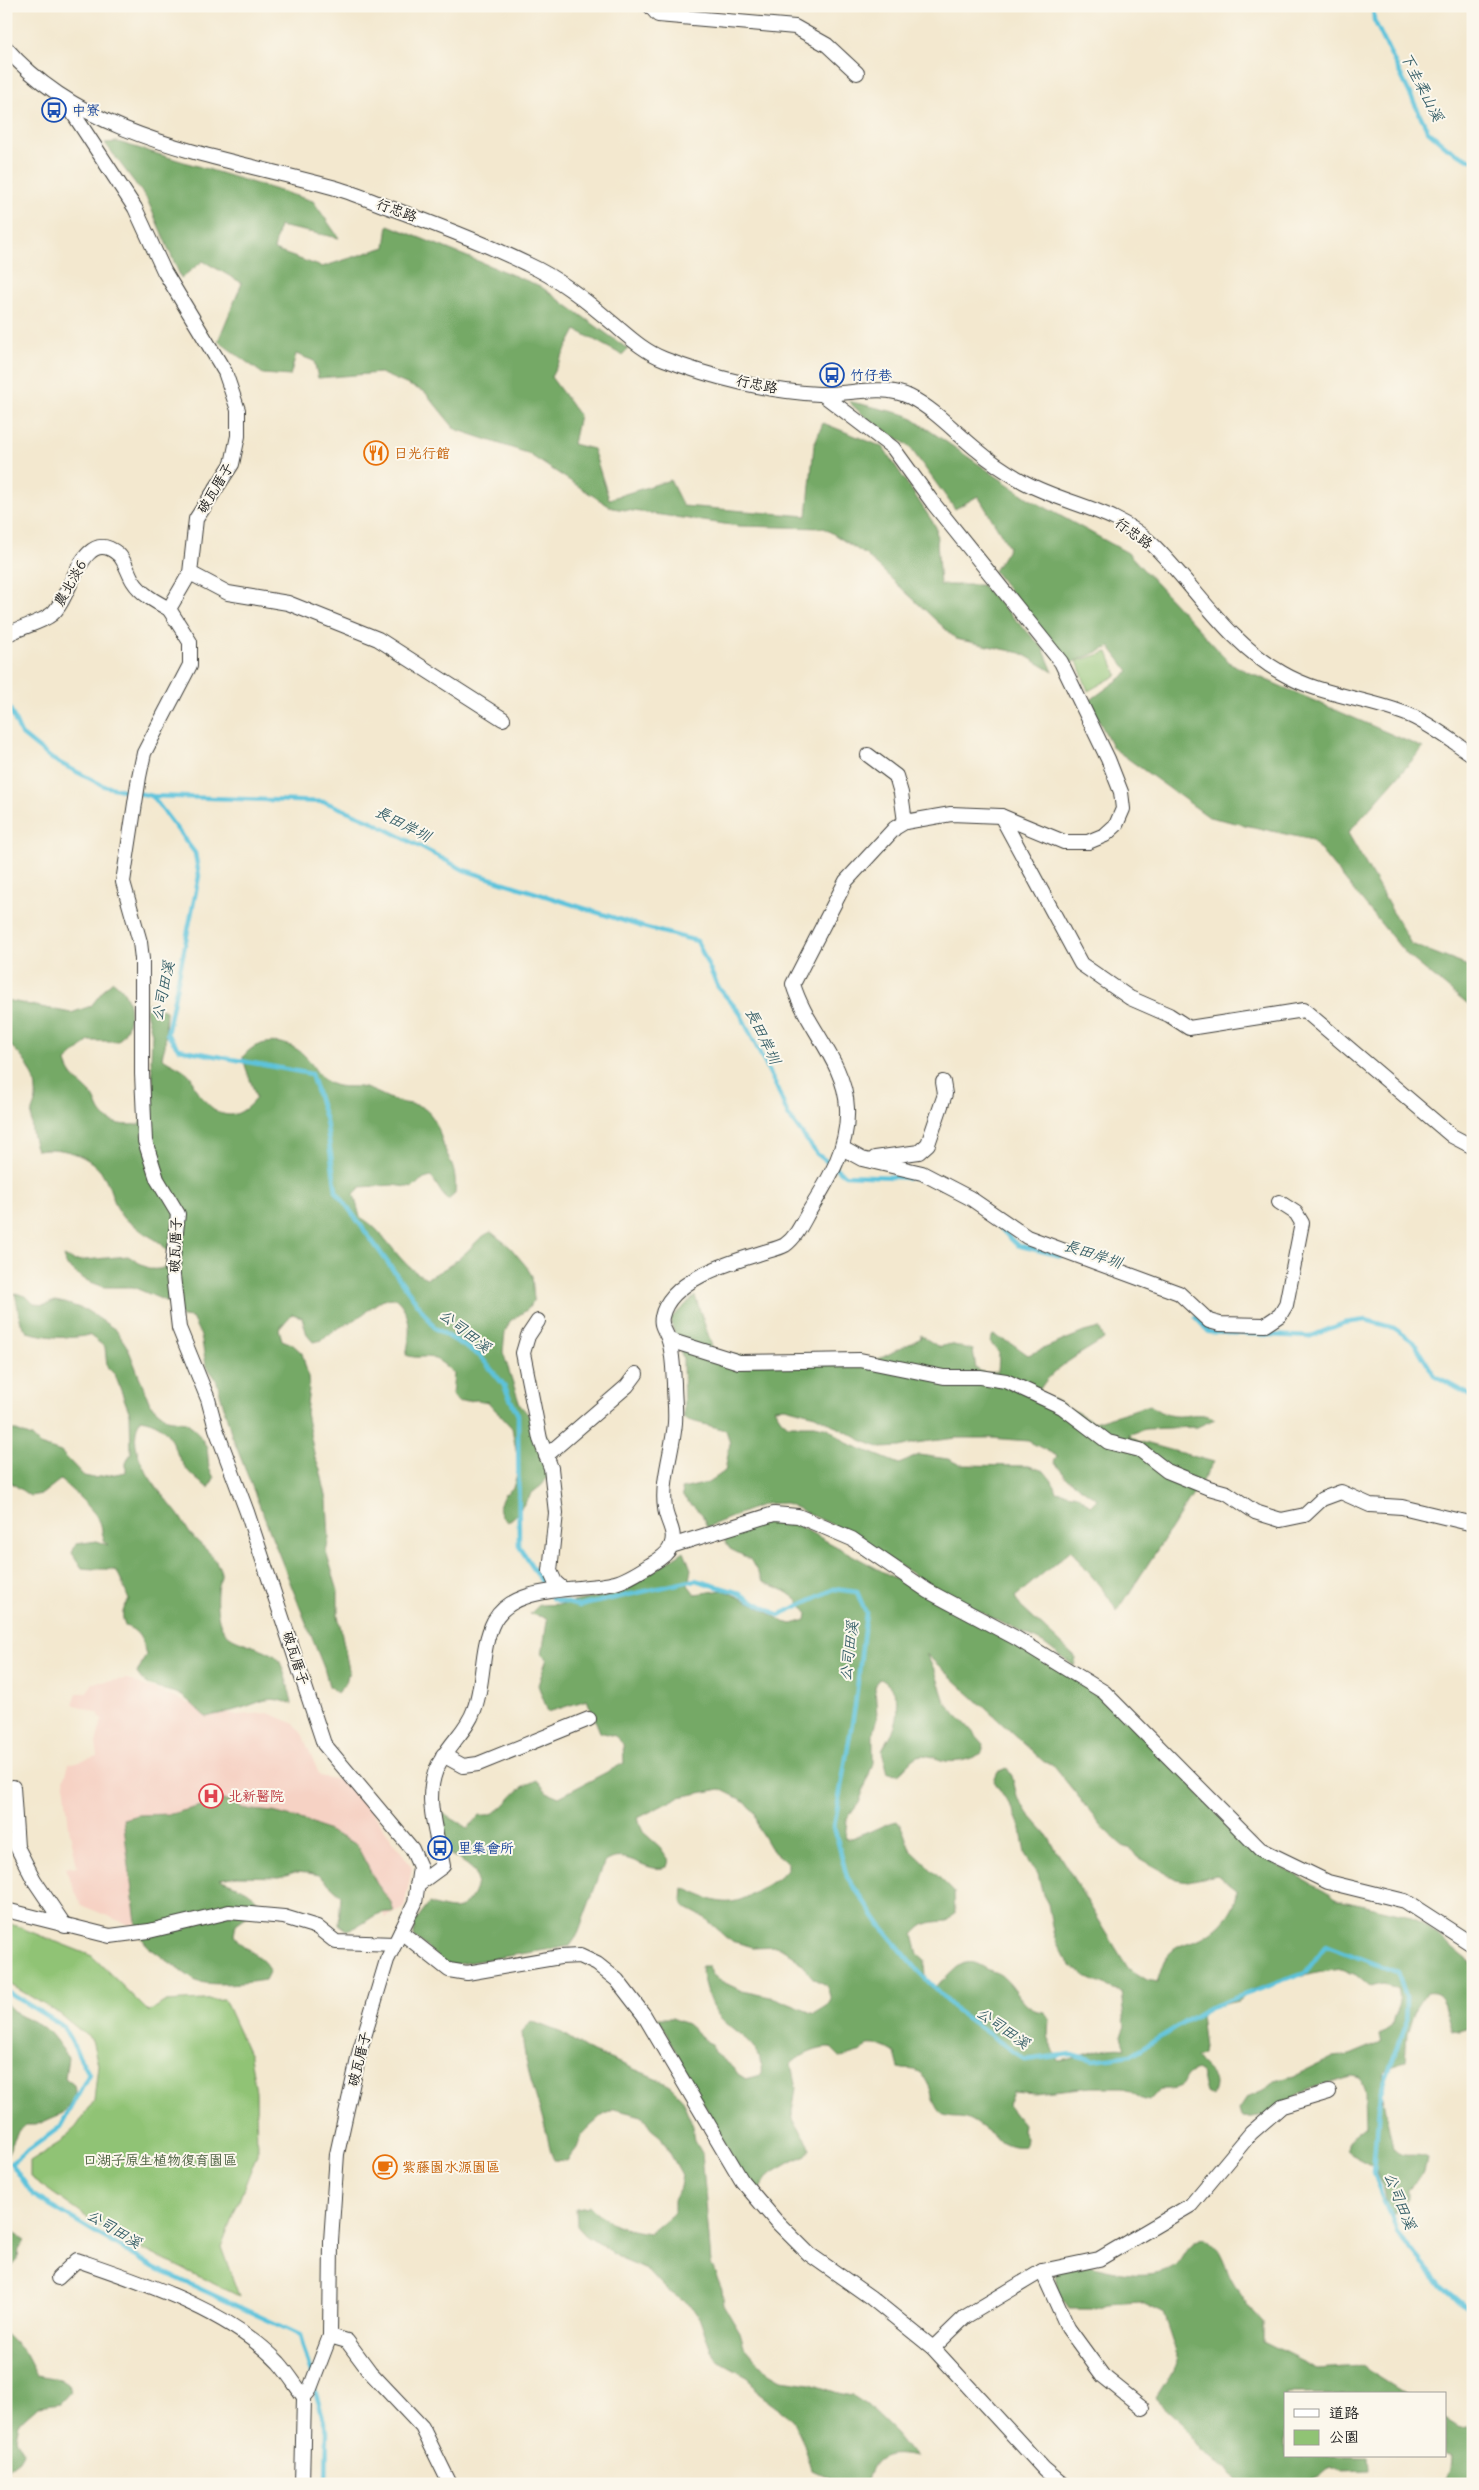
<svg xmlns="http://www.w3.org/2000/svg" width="1479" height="2490" font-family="Delius,'LXGW WenKai TC',sans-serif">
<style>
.built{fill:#f6d2c4}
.green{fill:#90c374;stroke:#567048}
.forest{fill:#74a966;stroke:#486241;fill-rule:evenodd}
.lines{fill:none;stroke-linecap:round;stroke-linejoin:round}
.stream{stroke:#5dc3db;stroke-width:4.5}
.minor-casing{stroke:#3c3b37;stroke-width:16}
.minor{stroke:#fff;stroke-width:14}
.labels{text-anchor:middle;stroke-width:4;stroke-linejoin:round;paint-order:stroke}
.transit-label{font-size:14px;fill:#164399;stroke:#fbf7ec;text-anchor:start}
.street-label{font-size:14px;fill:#1c1c1c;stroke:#fbf7ec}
.food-label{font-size:14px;fill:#c56008;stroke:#fbf7ec;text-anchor:start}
.health-label{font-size:14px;fill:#be3a42;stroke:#fbf7ec;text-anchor:start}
.park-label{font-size:14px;fill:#4a5f3f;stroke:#fbf7ec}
.water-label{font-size:15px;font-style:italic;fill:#365f68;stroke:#fbf7ec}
</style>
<rect width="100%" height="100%" fill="#fbf7ec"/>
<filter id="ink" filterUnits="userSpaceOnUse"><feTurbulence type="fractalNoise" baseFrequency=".02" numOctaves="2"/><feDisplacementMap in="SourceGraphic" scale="10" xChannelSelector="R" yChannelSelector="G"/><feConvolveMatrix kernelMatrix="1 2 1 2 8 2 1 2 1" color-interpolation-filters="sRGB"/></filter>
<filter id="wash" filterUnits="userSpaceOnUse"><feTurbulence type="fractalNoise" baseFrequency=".0096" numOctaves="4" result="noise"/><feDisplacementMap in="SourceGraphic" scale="20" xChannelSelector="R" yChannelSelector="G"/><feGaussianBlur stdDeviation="1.12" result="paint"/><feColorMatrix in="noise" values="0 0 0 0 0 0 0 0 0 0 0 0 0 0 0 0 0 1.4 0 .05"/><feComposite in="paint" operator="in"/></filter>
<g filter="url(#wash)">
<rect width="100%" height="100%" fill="#f3e8cf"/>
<path class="built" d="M127 1679 195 1706 238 1715 268 1713 293 1723 302 1734 320 1776 342 1781 371 1811 412 1867 404 1908 386 1918 357 1864 263 1812 150 1920 129 1925 81 1905 65 1868 77 1866 69 1828 64 1780 69 1764 98 1756 96 1743 102 1720 98 1713 73 1704 77 1693H86L93 1683Z"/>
<g class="green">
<path d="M1108 652 1117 675 1088 691 1077 661Z"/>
<path d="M6 1922 92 1956 149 2012 164 2002 224 1999 250 2056 256 2092 257 2154 221 2247 239 2296 109 2233 30 2177V2161L59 2143 76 2127 94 2101 98 2064 92 2040 60 2014 6 1982Z"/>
</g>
<g class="forest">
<path d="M118 142 313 201 339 238 279 226 274 250 322 267 385 247 388 225 540 286 628 349 622 355 576 330 551 377 579 415 573 444 593 449 609 499 670 480 683 506 807 516 814 445 823 423 883 447 936 527 940 585H982L1043 648 1053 672 1021 653 956 639 866 555 824 528 738 526 612 508 527 453 455 429 425 392 380 373 318 378 314 361 296 354 290 376 263 374 218 341 242 283 203 261 181 278 147 199 105 143Z"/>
<path d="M848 401 907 415 1028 498 1128 553 1232 665 1423 748 1348 833 1411 944 1473 968V1009L1406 954 1312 840 1209 817 1113 748 1089 701 1129 672 1110 647 1068 664 994 571 1009 547 978 496 955 509 909 446 865 417Z"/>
<path d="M113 981C134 995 135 1024 118 1041H89L66 1061C69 1078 81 1083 91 1094 96 1099 97 1106 100 1111 109 1125 124 1126 139 1124L153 1100 154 1090 151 1060 152 1033 146 1012 148 1003 166 1011 165 1046 162 1057C170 1064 185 1068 191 1077 193 1080 193 1084 195 1088 213 1114 232 1128 256 1098 253 1085 246 1072 243 1057 256 1038 286 1038 303 1054 314 1064 317 1078 331 1084 342 1089 354 1085 365 1088 375 1091 384 1096 393 1100 400 1103 408 1103 416 1105 434 1109 439 1131 444 1147 452 1166 457 1171 455 1194L448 1200C440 1193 438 1185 431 1177L421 1180 413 1188 394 1185 361 1187 354 1194 360 1217C388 1232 398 1267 427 1278 440 1272 453 1264 464 1254 474 1246 478 1237 491 1232L510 1247 526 1266 532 1276 534 1300 528 1309 510 1321 505 1332 503 1352 520 1405 555 1445 549 1475 542 1485 532 1493 516 1515 508 1522 501 1516 499 1506 504 1495 513 1488 519 1467 512 1428 488 1402 477 1400 458 1402 452 1394 454 1374C446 1366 437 1357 426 1357 418 1357 414 1358 406 1355 411 1334 412 1312 395 1298 377 1298 371 1310 357 1318 344 1326 333 1329 323 1340L313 1342 307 1335 302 1317 292 1314 279 1329 282 1340 292 1344 302 1353 308 1376 309 1389 306 1413 315 1458 320 1469 327 1500 329 1538 326 1551 338 1591V1615L349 1670 346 1683 337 1693 329 1686 324 1668 232 1436 216 1379 206 1365 201 1336 192 1318 182 1317 168 1302 133 1287H104L83 1279 66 1265 64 1256 74 1261 128 1256C148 1267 148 1275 174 1264 163 1237 153 1242 134 1225 132 1222 127 1221 124 1219 116 1210 112 1194 108 1184 97 1156 64 1146 37 1150 32 1138 30 1124 32 1111 34 1105 37 1099 36 1092 36 1074 21 1052 6 1043V1000L71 1013 91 1006 106 987Z"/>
<path d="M15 1293 26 1296 34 1304 45 1305 55 1301 65 1303 86 1310 116 1330 128 1348 150 1404 167 1419 186 1422 195 1429 207 1447 209 1468 214 1478 209 1488C199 1482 189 1474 183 1464 169 1443 172 1424 140 1419 123 1453 158 1489 177 1513 182 1519 185 1526 189 1532 196 1542 208 1549 215 1560 227 1579 218 1576 217 1592 216 1602 217 1620 223 1629 228 1637 236 1640 245 1643 254 1647 273 1651 279 1660 283 1667 291 1695 292 1704 268 1695 264 1701 242 1708 230 1712 218 1714 206 1717 198 1711 193 1704 185 1698 167 1685 150 1695 137 1673L146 1655C142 1640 140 1631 125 1626 121 1615 122 1610 129 1600 113 1560 122 1572 82 1568L72 1553 76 1544 97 1541 108 1545C100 1538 104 1529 99 1520 93 1509 70 1488 60 1480L42 1494 30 1496 6 1479V1427L32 1437 40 1445 61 1452 84 1476 94 1478 126 1472V1463L131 1453 130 1414 115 1375 107 1367 105 1347 89 1335C68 1340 47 1337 27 1332L21 1323Z"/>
<path d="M695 1296 713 1349 730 1355 879 1359 921 1338 920 1335 939 1347 950 1344 973 1350 976 1369 985 1373 998 1372 999 1353 990 1342 993 1335 1014 1345 1028 1355 1084 1332 1099 1328 1104 1339C1083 1353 1051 1368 1039 1391L1094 1422 1150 1405C1178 1428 1193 1406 1215 1419L1197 1427 1145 1429 1128 1435 1138 1441 1214 1462 1117 1612C1106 1589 1086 1572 1071 1550L1015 1597 1021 1607 1076 1658 1074 1666 1043 1643 948 1596 839 1528 786 1503 764 1504 707 1527 702 1514 683 1497 682 1489 708 1483 725 1471 730 1443 726 1430 684 1419 683 1359 670 1319ZM785 1407 815 1415 861 1440 881 1448 900 1447 915 1443 956 1438H991L1028 1441 1057 1456 1054 1462 1067 1478 1097 1499 1090 1506 1078 1495 1056 1491 1052 1481 1044 1471 1029 1466 960 1465 948 1459 919 1455 899 1464 847 1443 828 1428 815 1425H788L781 1419 774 1408Z"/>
<path d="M784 1518 992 1631 1090 1688 1140 1728 1250 1849 1338 1899 1404 1914 1423 1924 1473 1965V2027L1460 2031 1452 2030C1444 2016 1449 1989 1426 1993L1414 2012 1407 2034 1405 2061 1385 2070 1381 2092 1393 2148C1403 2161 1414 2151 1427 2158L1424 2173 1408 2189V2198L1392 2217C1386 2209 1388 2202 1386 2193 1385 2185 1377 2178 1375 2167L1347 2152C1344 2138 1358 2133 1366 2125L1365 2091 1360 2078C1359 2078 1353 2076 1352 2076 1346 2077 1300 2091 1296 2095 1293 2097 1292 2102 1289 2104 1282 2112 1251 2119 1241 2117L1239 2110 1247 2098 1263 2091 1275 2081 1295 2076 1334 2057 1350 2055 1381 2042 1379 2035 1392 2026C1393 2010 1403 2007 1398 1988L1383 1984 1370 1987 1356 1975 1342 1969 1334 1970 1286 1979 1252 1990 1239 2001 1212 2007 1200 2015 1204 2047 1203 2054 1196 2057C1208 2074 1221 2073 1212 2097L1206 2092 1201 2073 1196 2070C1175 2078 1194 2090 1160 2089L1149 2101 1142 2099 1123 2087H1091L1034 2093 1013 2091 1008 2105 1023 2124 1022 2131 1026 2138 1025 2146C1002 2150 987 2128 968 2119 960 2115 950 2119 942 2114 928 2103 935 2077 914 2070 910 2069 904 2070 899 2068L895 2053C886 2047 878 2044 867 2045L862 2052 841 2058 831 2048C819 2047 800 2055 791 2064L796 2088 792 2112 793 2119 811 2148 807 2155 793 2161 769 2175 755 2196 741 2174 658 2018H672L687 2024 711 2045 714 2052 734 2068 738 2074 746 2079 761 2075C765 2041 731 2034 715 2011 708 1999 702 1979 701 1966H709L712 1974 719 1980 742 1991 775 1998 814 2014 827 2006 831 2000 827 1986 814 1979 794 1956 776 1946 753 1947 731 1941 705 1918 686 1908 682 1901 683 1888C713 1900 726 1911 756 1892 767 1885 778 1879 787 1869V1862L770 1848 759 1829 755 1813 746 1802 720 1789 679 1797 638 1818 643 1832 660 1847 669 1860 667 1867C645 1875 627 1846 604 1863L577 1936 570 1946 447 1966 414 1936V1923L429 1903C437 1906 451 1911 459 1908 473 1903 483 1879 472 1869 466 1863 456 1858 449 1854L437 1810 468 1828 480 1815C499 1817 506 1801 519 1790 524 1785 531 1783 537 1780L547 1792 559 1797 624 1763 623 1744 615 1736 600 1732 587 1700 548 1712 538 1685 547 1658 542 1655 547 1621V1618L530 1614 539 1605 564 1604 624 1591 684 1551 691 1569 688 1585 695 1594 723 1590 756 1605 784 1622 792 1624 806 1620 807 1613C797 1596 782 1588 763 1582L750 1559 730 1549 725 1542 726 1533ZM926 1654 1044 1762 1052 1764 1106 1831 1123 1846 1131 1849 1137 1857 1176 1879 1188 1881 1217 1875 1237 1890C1237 1910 1218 1929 1201 1938 1192 1942 1180 1944 1172 1951 1163 1958 1161 1972 1157 1982L1147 1980 1128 1968 1047 1835 1028 1814 1017 1796 1012 1776 1007 1768 998 1772 994 1781 1013 1810 1021 1829 1025 1854 1038 1874 1043 1895 1048 1904 1054 1937 1064 1957 1071 1966 1090 1979 1121 1992 1125 2026 1121 2036 1125 2048C1104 2044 1078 2060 1058 2061L1048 2036 1049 2019 1044 2012C1023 2011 1018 1990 1004 1978 1000 1973 993 1972 987 1969 979 1965 975 1961 965 1963 951 1968 945 1984 931 1988L926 1979 925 1960 918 1954 913 1935C924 1921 932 1922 948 1921L955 1913 954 1892 910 1849C905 1839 905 1830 897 1821 879 1825 864 1837 845 1839L847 1819 859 1803 873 1763V1733L877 1716 875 1687 879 1678C895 1686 901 1704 896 1723 894 1732 886 1742 882 1751L888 1773 898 1774C906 1769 913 1756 922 1755 928 1755 935 1758 941 1760 955 1764 970 1760 982 1753L984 1744 945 1702 935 1671Z"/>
<path d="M223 1800 233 1801 242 1808 253 1810 273 1812 307 1821 356 1844 377 1884 390 1901 394 1912C370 1911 369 1925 347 1930L339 1924 341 1895 319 1875 308 1873 295 1872 280 1877 237 1876 220 1879C236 1887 253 1888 260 1907L236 1924 234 1935C243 1950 261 1954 270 1970L265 1980C248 1983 208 1987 194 1980L147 1946 137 1930 123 1819 138 1815 171 1814Z"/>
<path d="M6 2003C19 2020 33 2018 46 2029 52 2034 63 2050 68 2057L65 2078 74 2085 76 2097 63 2113 36 2125H26L18 2132 6 2157Z"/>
<path d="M531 2021 562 2033 586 2049 658 2079 671 2087 681 2097 693 2126 695 2141 702 2153 711 2263 722 2290 724 2305 740 2332 744 2346 767 2372 781 2380 811 2384 838 2393 853 2396 867 2405 896 2433 915 2457C887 2451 872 2455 866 2484H843L812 2470 804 2444 792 2419 757 2393 749 2378 720 2362 711 2351 700 2319 691 2306 667 2290 649 2271 623 2260 585 2235 577 2226 576 2208 590 2206C607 2224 625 2230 650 2233L674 2213V2200L680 2187 682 2175 661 2137 651 2129 642 2116 614 2109 602 2116 582 2134 577 2148 567 2161 554 2160C548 2148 549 2139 545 2127 536 2095 524 2065 522 2032Z"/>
<path d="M6 2228 25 2240 19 2249 18 2260 6 2273Z"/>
<path d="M1204 2237C1222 2249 1222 2260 1231 2278 1240 2294 1250 2310 1263 2323V2342L1317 2369 1361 2366 1406 2394H1285V2456H1368L1369 2470 1342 2471 1330 2467 1318 2477 1303 2484H1238L1226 2468 1202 2451 1176 2417 1156 2398 1174 2370 1177 2355 1163 2313 1140 2302 1108 2304 1092 2309H1069L1060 2296 1054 2267 1065 2258C1093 2268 1144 2283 1171 2268 1185 2260 1181 2245 1204 2237Z"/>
<path d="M6 2334 26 2354 37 2375 60 2379 68 2384 70 2392 60 2403 38 2406 19 2423 16 2438 23 2453 19 2460 6 2470Z"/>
<path d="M1445 2419 1460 2428 1473 2426V2484H1442L1451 2470 1452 2456 1445 2455Z"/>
</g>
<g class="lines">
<g class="stream">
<path d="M1373 6 1374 20 1428 131 1449 149 1473 161"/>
<path d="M6 700 21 734 52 759 104 786 152 796 325 802 369 820 464 870 643 927 697 941 718 987 740 1013 777 1088 788 1115 817 1154 845 1175 917 1178"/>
<path d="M152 796 195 853 199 876 167 1034 179 1049 311 1074 326 1121 336 1191 435 1328 480 1356 503 1384 518 1415 519 1546 553 1599 579 1606 695 1580 736 1592 779 1615 834 1589 857 1592 866 1613 855 1706 834 1827 847 1877 881 1926 919 1972 957 2011 1025 2060 1072 2054 1093 2060 1131 2055 1208 2008 1305 1973 1326 1945 1398 1973 1406 1997 1405 2028 1380 2093 1374 2173 1398 2234 1442 2287 1473 2313"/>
<path d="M993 1221 1017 1245 1061 1256"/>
<path d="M1196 1318 1209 1332 1309 1337 1344 1323 1366 1320 1394 1328 1414 1342 1434 1375 1473 1397"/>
<path d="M6 1991 63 2026 89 2074 60 2127 11 2163 33 2195 155 2268 300 2335 311 2375"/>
<path d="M314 2387 327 2431 326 2484"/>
</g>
</g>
</g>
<g filter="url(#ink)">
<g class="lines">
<g class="minor-casing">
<g id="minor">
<path d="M650 6 658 15 795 27 827 45 857 73"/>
<path d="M6 48C86 141 221 156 332 187 351 192 369 200 388 207 435 224 482 242 527 264 558 278 584 299 610 321 627 335 643 351 664 359 710 377 770 392 819 394 850 395 881 383 910 397 934 409 955 432 976 449 990 461 1008 473 1024 482 1066 505 1116 509 1152 544 1196 587 1226 641 1282 673 1321 696 1368 698 1409 715 1432 725 1452 741 1473 755"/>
<path d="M65 101 135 208 164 271 225 372 238 410V436L232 464 196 519 190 573 169 609 190 642V665L144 753 139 777 123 882 140 942 142 959V1074L145 1141 157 1179 178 1214 172 1267 179 1328 208 1399 216 1429 247 1512 324 1744 412 1849 420 1867 415 1903 387 1960 360 2050 337 2154 331 2241 330 2336 309 2391 304 2397 302 2484"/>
<path d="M190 573 228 593 288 603 378 639 503 719"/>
<path d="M6 635C20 627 41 623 52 614 71 599 82 524 118 554 125 560 128 573 133 581 141 594 156 602 169 609"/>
<path d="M868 755 896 776 901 793 905 822"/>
<path d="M1001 816 1081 964 1130 998 1169 1015 1189 1028 1304 1010 1452 1136 1473 1147"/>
<path d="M842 1148 862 1159 922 1173 970 1198 1027 1237 1179 1293 1209 1321 1220 1324 1265 1325 1280 1315 1286 1305 1302 1223 1296 1213 1279 1202"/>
<path d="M875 1158 919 1152 928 1144 945 1094 943 1082"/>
<path d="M538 1321 528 1336 523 1353 540 1439 551 1468 556 1513 550 1571 555 1582 562 1588"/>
<path d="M669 1340 739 1362 860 1360 944 1377H980L1006 1381 1062 1407 1108 1442 1140 1450 1167 1471 1209 1488 1227 1493 1255 1512 1281 1520 1305 1515 1322 1499 1341 1492 1370 1505 1402 1507 1473 1524"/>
<path d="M546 1456 627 1386 636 1374"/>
<path d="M671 1546 774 1514 798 1516 852 1539 928 1591 1016 1638 1104 1692 1260 1849 1328 1882 1405 1901 1473 1945"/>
<path d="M443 1755 463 1766 478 1764 589 1719"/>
<path d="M13 1787 17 1847 34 1880 65 1926"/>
<path d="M417 1885 443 1866C436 1829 420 1790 443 1757 453 1740 468 1728 474 1710 485 1682 480 1648 494 1621 515 1583 581 1592 615 1583 627 1580 639 1572 650 1565 657 1561 668 1554 671 1546 677 1532 666 1521 665 1508 661 1482 673 1449 675 1423 676 1410 674 1396 674 1383 673 1369 673 1351 668 1338 665 1330 660 1325 662 1317 669 1281 728 1263 758 1254 766 1251 778 1249 785 1245 796 1237 802 1224 808 1213 828 1181 849 1148 847 1108 845 1061 806 1028 793 984L846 881 895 828 905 822 951 814 1001 816 1064 842H1088L1105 835 1116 825 1123 809 1121 792 1108 759 1061 662 933 503 893 448 822 394"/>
<path d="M6 1910 110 1936 149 1931 229 1912 284 1917 317 1927 336 1942 395 1944"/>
<path d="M401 1932 449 1970 467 1973 560 1957 580 1956 597 1964 617 1980 644 2015 742 2181 776 2221 809 2254 870 2297 933 2348 1044 2469 1062 2484"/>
<path d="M1042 2271 1068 2328 1103 2376 1143 2408"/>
<path d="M58 2278 77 2260C144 2283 229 2310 279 2363 288 2373 296 2386 304 2397"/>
<path d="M330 2336 347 2341 370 2372 422 2427 450 2484"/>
<path d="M933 2348 965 2317 1042 2271 1099 2259 1191 2205 1251 2133 1282 2106 1329 2092"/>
</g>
</g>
<use href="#minor" class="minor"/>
</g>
</g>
<defs>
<g id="bus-ring" transform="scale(1.25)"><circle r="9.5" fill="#fbf7ec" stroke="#1a4fb4" stroke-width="1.5"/><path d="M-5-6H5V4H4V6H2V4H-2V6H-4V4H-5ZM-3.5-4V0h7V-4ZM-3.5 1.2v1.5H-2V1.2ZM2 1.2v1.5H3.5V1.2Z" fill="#1a4fb4"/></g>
<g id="restaurant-ring" transform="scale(1.25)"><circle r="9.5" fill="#fbf7ec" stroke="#e8710a" stroke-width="1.5"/><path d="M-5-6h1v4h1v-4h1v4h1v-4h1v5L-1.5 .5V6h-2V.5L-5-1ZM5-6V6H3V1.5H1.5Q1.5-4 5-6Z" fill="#e8710a"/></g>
<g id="hospital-ring" transform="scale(1.25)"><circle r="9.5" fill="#fbf7ec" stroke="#e0444e" stroke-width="1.5"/><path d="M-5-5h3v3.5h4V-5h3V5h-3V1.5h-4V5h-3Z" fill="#e0444e"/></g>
<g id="cafe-ring" transform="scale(1.25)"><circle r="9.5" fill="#fbf7ec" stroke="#e8710a" stroke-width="1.5"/><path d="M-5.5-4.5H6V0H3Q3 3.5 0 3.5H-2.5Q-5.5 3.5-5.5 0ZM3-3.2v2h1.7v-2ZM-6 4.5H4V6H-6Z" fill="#e8710a"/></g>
</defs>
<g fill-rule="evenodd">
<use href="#bus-ring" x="54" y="110"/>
<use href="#bus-ring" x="832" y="375"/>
<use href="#restaurant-ring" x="376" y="453"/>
<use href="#hospital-ring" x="211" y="1796"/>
<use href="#bus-ring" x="440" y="1848"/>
<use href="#cafe-ring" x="385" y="2167"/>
</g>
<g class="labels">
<g class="transit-label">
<text x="72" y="115">中寮</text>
<text x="850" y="380">竹仔巷</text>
<text x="458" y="1853">里集會所</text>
</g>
<g class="street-label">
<text transform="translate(397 210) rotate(20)" y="5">行忠路</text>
<text transform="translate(757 384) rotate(12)" y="5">行忠路</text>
<text transform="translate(215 488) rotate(-59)" y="5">破瓦厝子</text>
<text transform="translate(1134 533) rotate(36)" y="5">行忠路</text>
<text transform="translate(70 583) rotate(-60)" y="5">農北淡6</text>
<text transform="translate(175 1245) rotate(-88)" y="5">破瓦厝子</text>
<text transform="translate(296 1658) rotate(72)" y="5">破瓦厝子</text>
<text transform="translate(359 2059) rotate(-76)" y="5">破瓦厝子</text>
</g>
<g class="food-label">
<text x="394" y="458">日光行館</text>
<text x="402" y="2172">紫藤園水源園區</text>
</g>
<g class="health-label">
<text x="228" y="1801">北新醫院</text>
</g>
<g class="park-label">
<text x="160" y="2165">口湖子原生植物復育園區</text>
</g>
<g class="water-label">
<text transform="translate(1422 87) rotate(63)" y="5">下圭柔山溪</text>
<text transform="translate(403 824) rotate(27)" y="5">長田岸圳</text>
<text transform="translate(163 991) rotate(-78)" y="5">公司田溪</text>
<text transform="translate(763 1036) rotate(64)" y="5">長田岸圳</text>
<text transform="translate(1093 1254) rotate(18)" y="5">長田岸圳</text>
<text transform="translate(465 1331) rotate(38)" y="5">公司田溪</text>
<text transform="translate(849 1651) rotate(-83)" y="5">公司田溪</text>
<text transform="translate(1003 2028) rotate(35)" y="5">公司田溪</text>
<text transform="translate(1400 2201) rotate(68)" y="5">公司田溪</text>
<text transform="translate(114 2229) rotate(31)" y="5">公司田溪</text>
</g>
</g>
<rect width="1479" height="2490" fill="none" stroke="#fbf7ec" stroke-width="25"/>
<rect x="1284" y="2392" width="162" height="65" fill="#fbf7ec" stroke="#a29f99"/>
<rect x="1294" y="2409" width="25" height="8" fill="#ffffff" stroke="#a29f99"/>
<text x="1329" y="2418" font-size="15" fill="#1c1c1c">道路</text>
<rect x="1294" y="2430" width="25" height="15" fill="#90c374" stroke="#a29f99"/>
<text x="1329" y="2442" font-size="15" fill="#1c1c1c">公園</text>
</svg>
